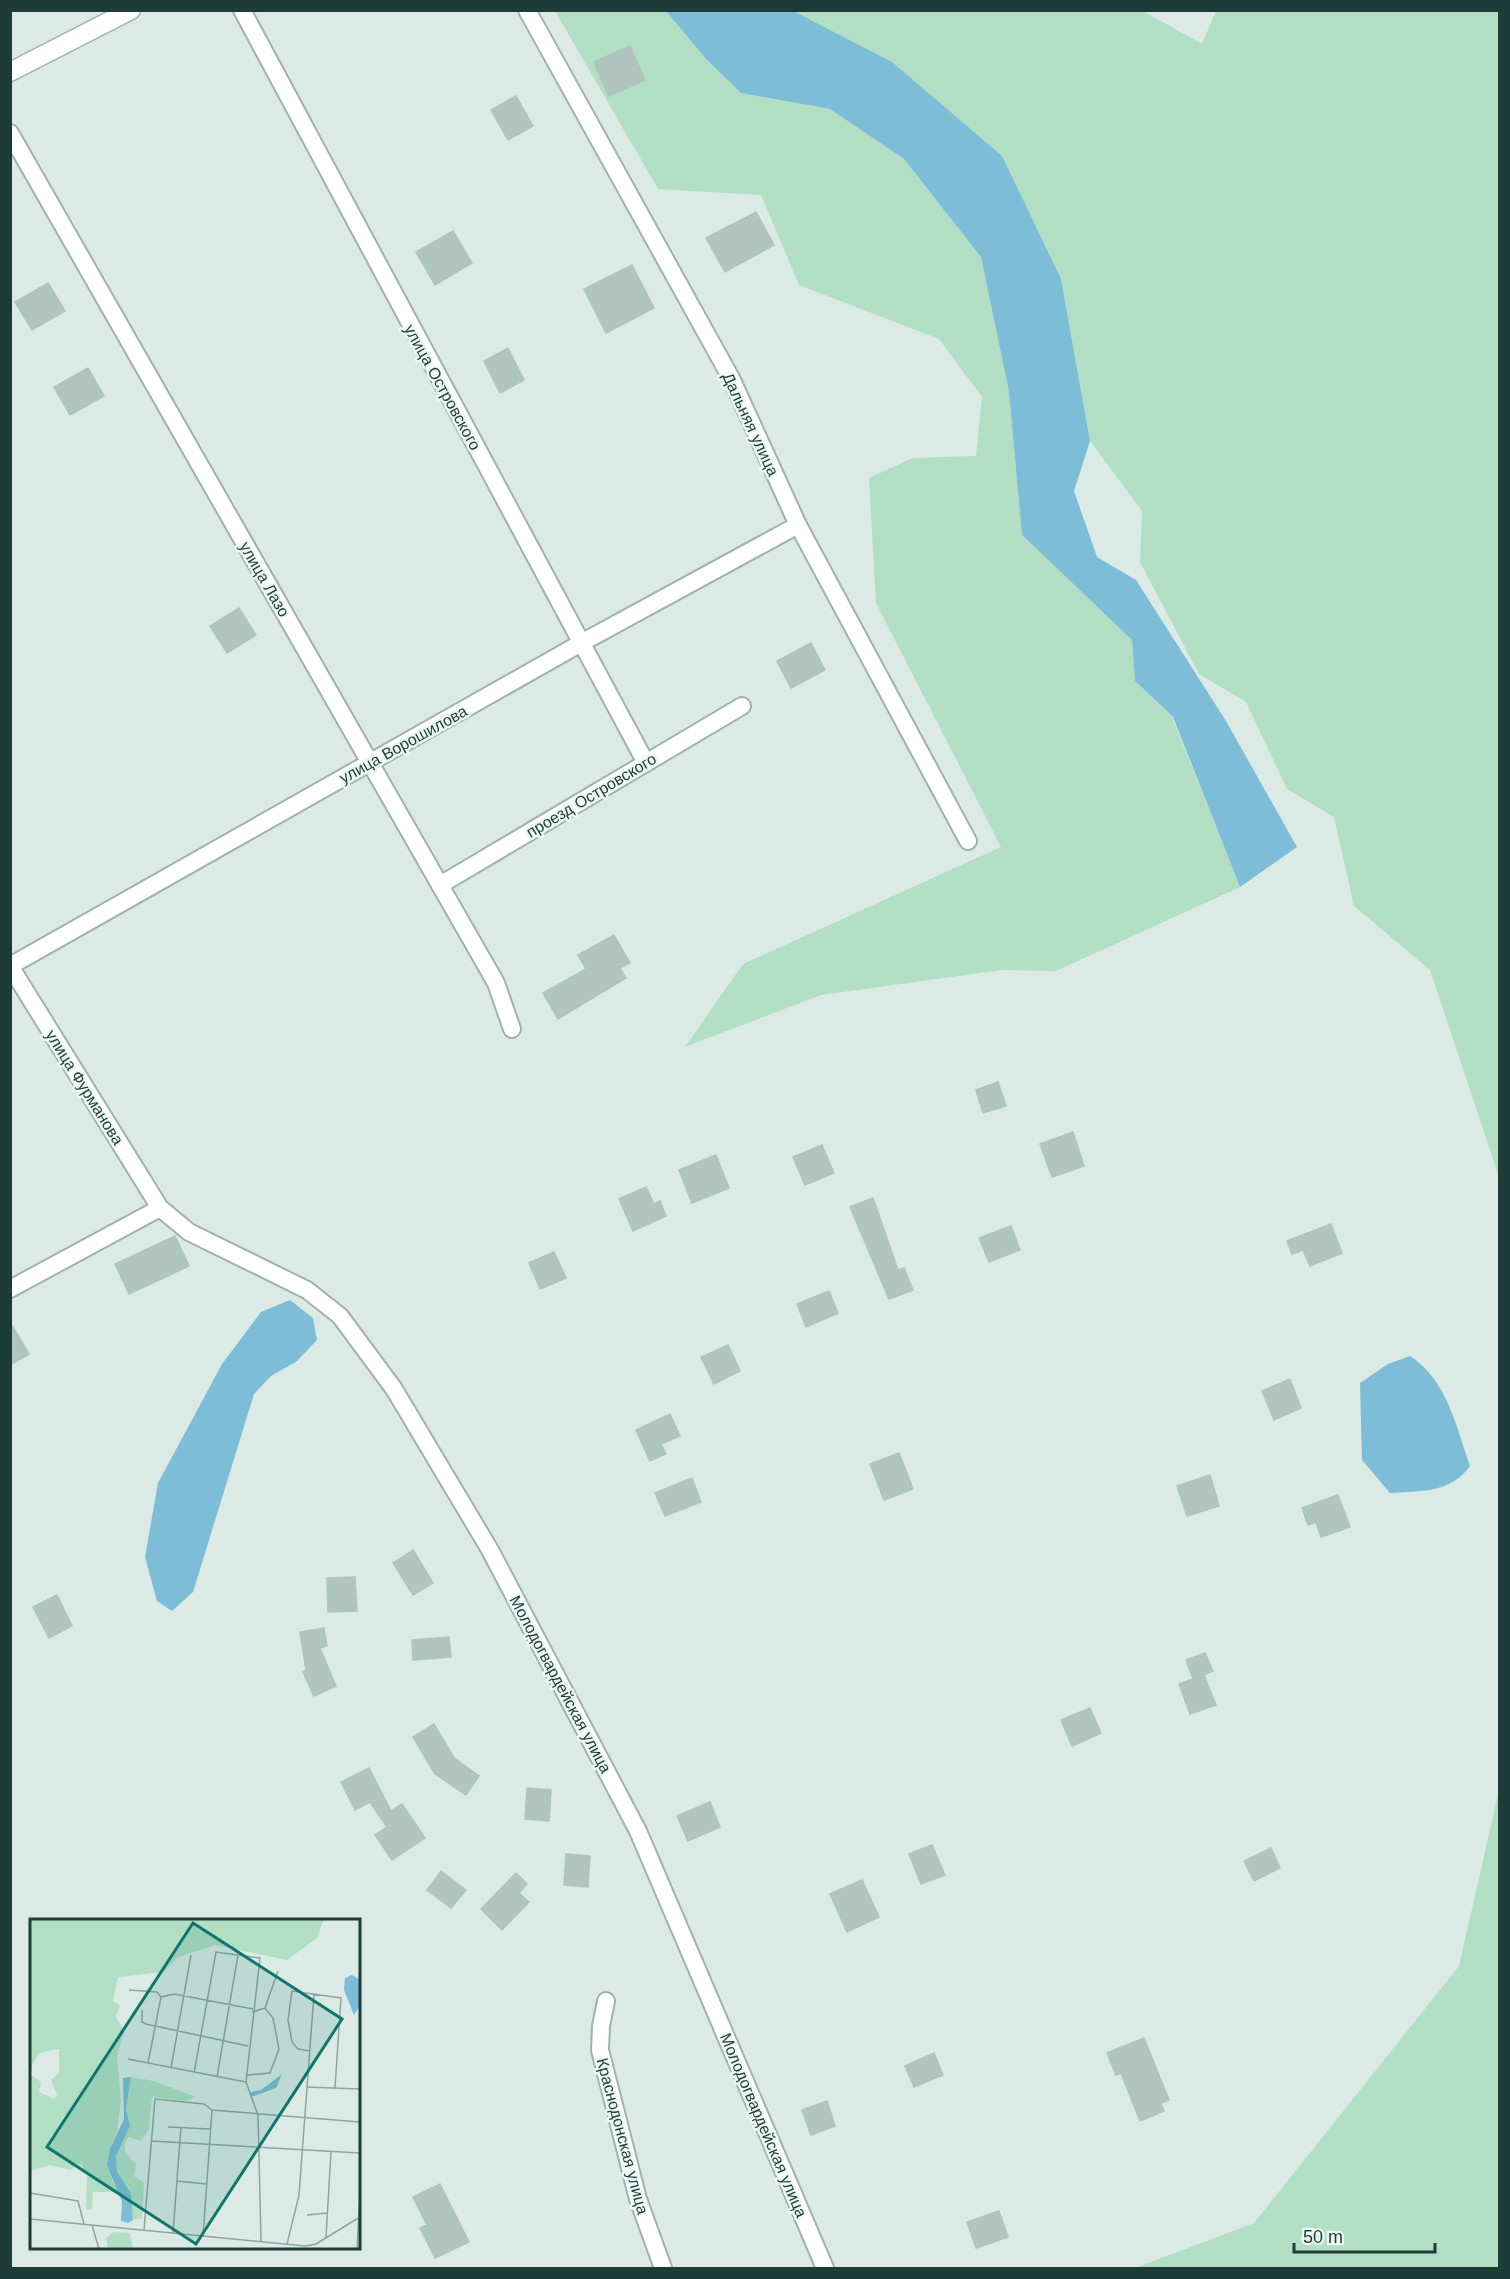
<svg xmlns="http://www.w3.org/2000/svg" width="1510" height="2279" font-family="Arial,sans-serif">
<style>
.green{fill:#b2dfc4}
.water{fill:#7dbdd7}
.building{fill:#b1c5bf;stroke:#aec4be;stroke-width:1.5}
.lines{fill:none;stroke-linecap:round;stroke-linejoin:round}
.minor-casing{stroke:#9fb2ae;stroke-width:20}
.tertiary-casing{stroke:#9fb2ae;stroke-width:21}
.minor{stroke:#fff;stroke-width:16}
.tertiary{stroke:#fff;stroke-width:18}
.labels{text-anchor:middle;stroke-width:5;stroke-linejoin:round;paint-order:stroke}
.street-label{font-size:16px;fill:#1d3b37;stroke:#edf7f3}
.inset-road{fill:none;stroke:#90a4a0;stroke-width:1.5}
.view{fill:#0f766e;fill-opacity:0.15;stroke:#0f766e;stroke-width:3}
.inset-edge{fill:none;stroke:#1d3b37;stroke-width:3}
</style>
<rect width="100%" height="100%" fill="#dceae6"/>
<g class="green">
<path d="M555 11H666L706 59 741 93 830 109 904 159 981 257 1009 392 1022 535 1132 640 1135 681 1172 717 1240 887 1056 971 1002 970 821 995 685 1047 743 964 1001 847 876 603 869 478 913 458 976 456 982 397 939 339 799 285 761 195 658 189Z"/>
<path d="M794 11H1143L1202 44 1216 11H1499V1177L1430 970 1354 906 1334 817 1287 789 1246 702 1199 674 1140 562 1142 511 1090 441 1061 279Z"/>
<path d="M1499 1790V2268H1135L1254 2223 1459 1966Z"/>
</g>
<g class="water">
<path d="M666 11H793L892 62 1002 156 1061 279 1090 441 1074 491 1097 557 1136 580 1226 721 1297 847 1240 887 1173 717 1135 681 1132 640 1022 535 1009 392 981 257 904 159 830 109 741 93 706 59Z"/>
<path d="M290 1300 313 1318 317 1340 297 1361 271 1376 254 1394 193 1592 172 1611 157 1601 145 1557 158 1483 222 1364 261 1312Z"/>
<path d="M1410 1356C1447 1380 1456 1426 1470 1466 1451 1493 1421 1491 1390 1493L1362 1460 1360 1383 1388 1364Z"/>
</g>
<g class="building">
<path d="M630 46 645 80 608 96 594 62Z"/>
<path d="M516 96 533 126 508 140 491 110Z"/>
<path d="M756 212 774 245 725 272 706 238Z"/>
<path d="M453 231 472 263 435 285 416 252Z"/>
<path d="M632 265 654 308 606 333 584 289Z"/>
<path d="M48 283 65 311 32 330 15 302Z"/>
<path d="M508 348 524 380 500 393 484 361Z"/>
<path d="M88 368 104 396 70 415 54 387Z"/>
<path d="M239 608 256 635 227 653 210 626Z"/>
<path d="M811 643 825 670 791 688 777 661Z"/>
<path d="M614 935 630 963 620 968 626 978 558 1019 543 993 586 969 578 955Z"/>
<path d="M998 1082 1006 1106 983 1113 976 1090Z"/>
<path d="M1073 1132 1084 1166 1052 1177 1040 1144Z"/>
<path d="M822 1145 834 1173 805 1185 793 1157Z"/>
<path d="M716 1155 729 1188 692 1203 679 1170Z"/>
<path d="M646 1187 654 1204 660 1201 666 1216 633 1231 619 1199Z"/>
<path d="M873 1198 898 1270 904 1268 913 1290 889 1299 850 1207Z"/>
<path d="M1331 1224 1342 1253 1310 1266 1303 1250 1292 1254 1287 1241Z"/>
<path d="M1011 1226 1020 1250 989 1262 979 1238Z"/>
<path d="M175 1236 189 1266 129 1294 115 1264Z"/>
<path d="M554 1252 566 1278 540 1289 529 1263Z"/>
<path d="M829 1291 838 1313 806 1327 797 1304Z"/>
<path d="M10 1322 29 1354 10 1365Z"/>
<path d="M728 1345 740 1371 714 1384 701 1357Z"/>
<path d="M1290 1379 1301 1408 1274 1420 1262 1391Z"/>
<path d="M670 1414 680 1436 661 1444 666 1454 650 1461 636 1430Z"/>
<path d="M899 1453 913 1489 884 1500 870 1464Z"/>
<path d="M1210 1475 1219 1506 1187 1516 1177 1486Z"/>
<path d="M692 1478 701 1502 665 1516 655 1493Z"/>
<path d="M1338 1495 1350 1527 1321 1537 1316 1522 1308 1525 1302 1508Z"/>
<path d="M413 1550 433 1583 413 1595 393 1563Z"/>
<path d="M355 1577 357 1611 328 1612 327 1578Z"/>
<path d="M57 1595 72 1626 49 1638 33 1607Z"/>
<path d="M324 1628 327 1646 320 1648 336 1686 314 1696 303 1672 306 1670 300 1632Z"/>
<path d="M449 1637 451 1657 413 1660 412 1640Z"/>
<path d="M1205 1653 1213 1671 1193 1679 1186 1660Z"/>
<path d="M1204 1675 1216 1705 1190 1714 1179 1684Z"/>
<path d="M1090 1708 1101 1733 1072 1746 1061 1720Z"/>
<path d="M434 1724 454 1758 479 1776 466 1795 435 1774 413 1737Z"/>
<path d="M369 1768 391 1811 402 1804 425 1838 392 1860 375 1835 387 1827 370 1802 355 1810 341 1782Z"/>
<path d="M527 1788 551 1790 549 1821 525 1819Z"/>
<path d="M710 1802 720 1827 688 1841 677 1816Z"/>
<path d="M932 1845 945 1875 921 1884 909 1854Z"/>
<path d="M1271 1848 1280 1868 1254 1881 1244 1861Z"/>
<path d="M566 1854 590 1856 588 1887 564 1885Z"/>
<path d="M441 1871 466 1890 451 1908 427 1890Z"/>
<path d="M516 1873 527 1884 519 1893 529 1902 502 1930 481 1909Z"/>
<path d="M862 1880 879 1917 847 1932 830 1894Z"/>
<path d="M1144 2038 1169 2100 1161 2103 1164 2111 1140 2121 1121 2073 1116 2075 1107 2053Z"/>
<path d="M934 2053 943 2075 914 2087 905 2066Z"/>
<path d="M827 2101 835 2126 811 2135 802 2110Z"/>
<path d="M440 2184 469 2242 435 2258 420 2228 427 2225 413 2197Z"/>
<path d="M999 2211 1008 2237 976 2248 967 2222Z"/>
</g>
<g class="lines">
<g class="minor-casing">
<g id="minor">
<path d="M242 10 646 763"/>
<path d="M527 10 731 378 798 525 968 841"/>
<path d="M10 133 496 983 512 1029"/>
<path d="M440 885 742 706"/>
<path d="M10 966 160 1208 189 1232 307 1290 340 1316 394 1389 490 1550 638 1831 825 2268"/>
<path d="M10 966 583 642 798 525"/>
<path d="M10 1289 160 1208"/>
<path d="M606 2001 601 2026 600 2050 638 2199 663 2268"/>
</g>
</g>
<g class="tertiary-casing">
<path id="tertiary" d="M10 72 131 10"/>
</g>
<use href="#minor" class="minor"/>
<use href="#tertiary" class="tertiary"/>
</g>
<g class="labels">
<g class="street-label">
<text transform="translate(443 387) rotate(61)" y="6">улица Островского</text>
<text transform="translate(751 424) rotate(65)" y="6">Дальняя улица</text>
<text transform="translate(265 579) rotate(60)" y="6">улица Лазо</text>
<text transform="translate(403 744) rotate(-29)" y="6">улица Ворошилова</text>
<text transform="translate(591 795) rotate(-31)" y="6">проезд Островского</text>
<text transform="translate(85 1087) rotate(58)" y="6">улица Фурманова</text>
<text transform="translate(561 1684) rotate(62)" y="6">Молодогвардейская улица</text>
<text transform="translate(764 2125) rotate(67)" y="6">Молодогвардейская улица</text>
<text transform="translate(623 2136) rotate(75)" y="6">Краснодонская улица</text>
</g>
</g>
<g transform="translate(30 1919)">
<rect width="330" height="330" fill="#dceae6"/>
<path d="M0 0H294L287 19 257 41 185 26 148 38 133 53 88 58 83 82 90 87 86 97 94 112 87 138 91 182 87 212 80 230 82 262 89 273H63L62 290 56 291 57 256 51 244 40 251 20 246 0 252V155L11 163 9 173 24 180 27 176 21 161 29 154V130L9 134 0 150ZM101 158 124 162 166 178 155 182 122 178 119 210 111 222 99 218 95 223V232L106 246 104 257 114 264 112 299 103 301 99 269 87 251 86 237 100 207 96 190ZM83 313 100 314 103 330H78L76 319Z" fill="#b2dfc4"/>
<path d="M322 56 330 61V87L324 96 314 71 315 59ZM252 155 246 169 221 178V173L231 171ZM101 158 96 190 100 207 86 237 87 252 101 274 103 301 98 304 91 302 92 283 77 246 80 230 94 200 93 159Z" fill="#7dbdd7"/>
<path class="inset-road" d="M99 71 127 73 131 78M131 78 118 144 216 163M131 78 144 75 223 90M235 89 248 52M112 91V103L116 105 218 127M280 132 268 130 262 123 258 101 262 72 311 79 305 169M98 140 118 144M141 149 161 36M164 154 186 33 230 39 216 163 228 196 231 322M217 156 240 154 249 130 243 99 235 89 222 93M187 158 208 36M276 168 330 170M138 208 180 210M121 222 330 234M147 262 176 265M0 274 48 282 54 305M277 296 298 294M0 300 275 327 286 325 330 298M62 306 69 330M114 311 125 180 174 185 182 191 330 203M143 314 151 208M173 318 182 191M296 318 301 233M257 325 269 276 284 75M327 330 330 273"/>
<path class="view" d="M163 4 312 100 166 325 17 228Z"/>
<rect width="330" height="330" class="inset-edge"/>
</g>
<rect width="1510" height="2279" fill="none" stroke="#1d3b37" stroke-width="24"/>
<path d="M1294 2243v9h141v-9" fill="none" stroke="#1d3b37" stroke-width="3"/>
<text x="1303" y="2243" font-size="18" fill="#1d3b37" stroke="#edf7f3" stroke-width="4.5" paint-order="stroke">50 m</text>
</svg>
